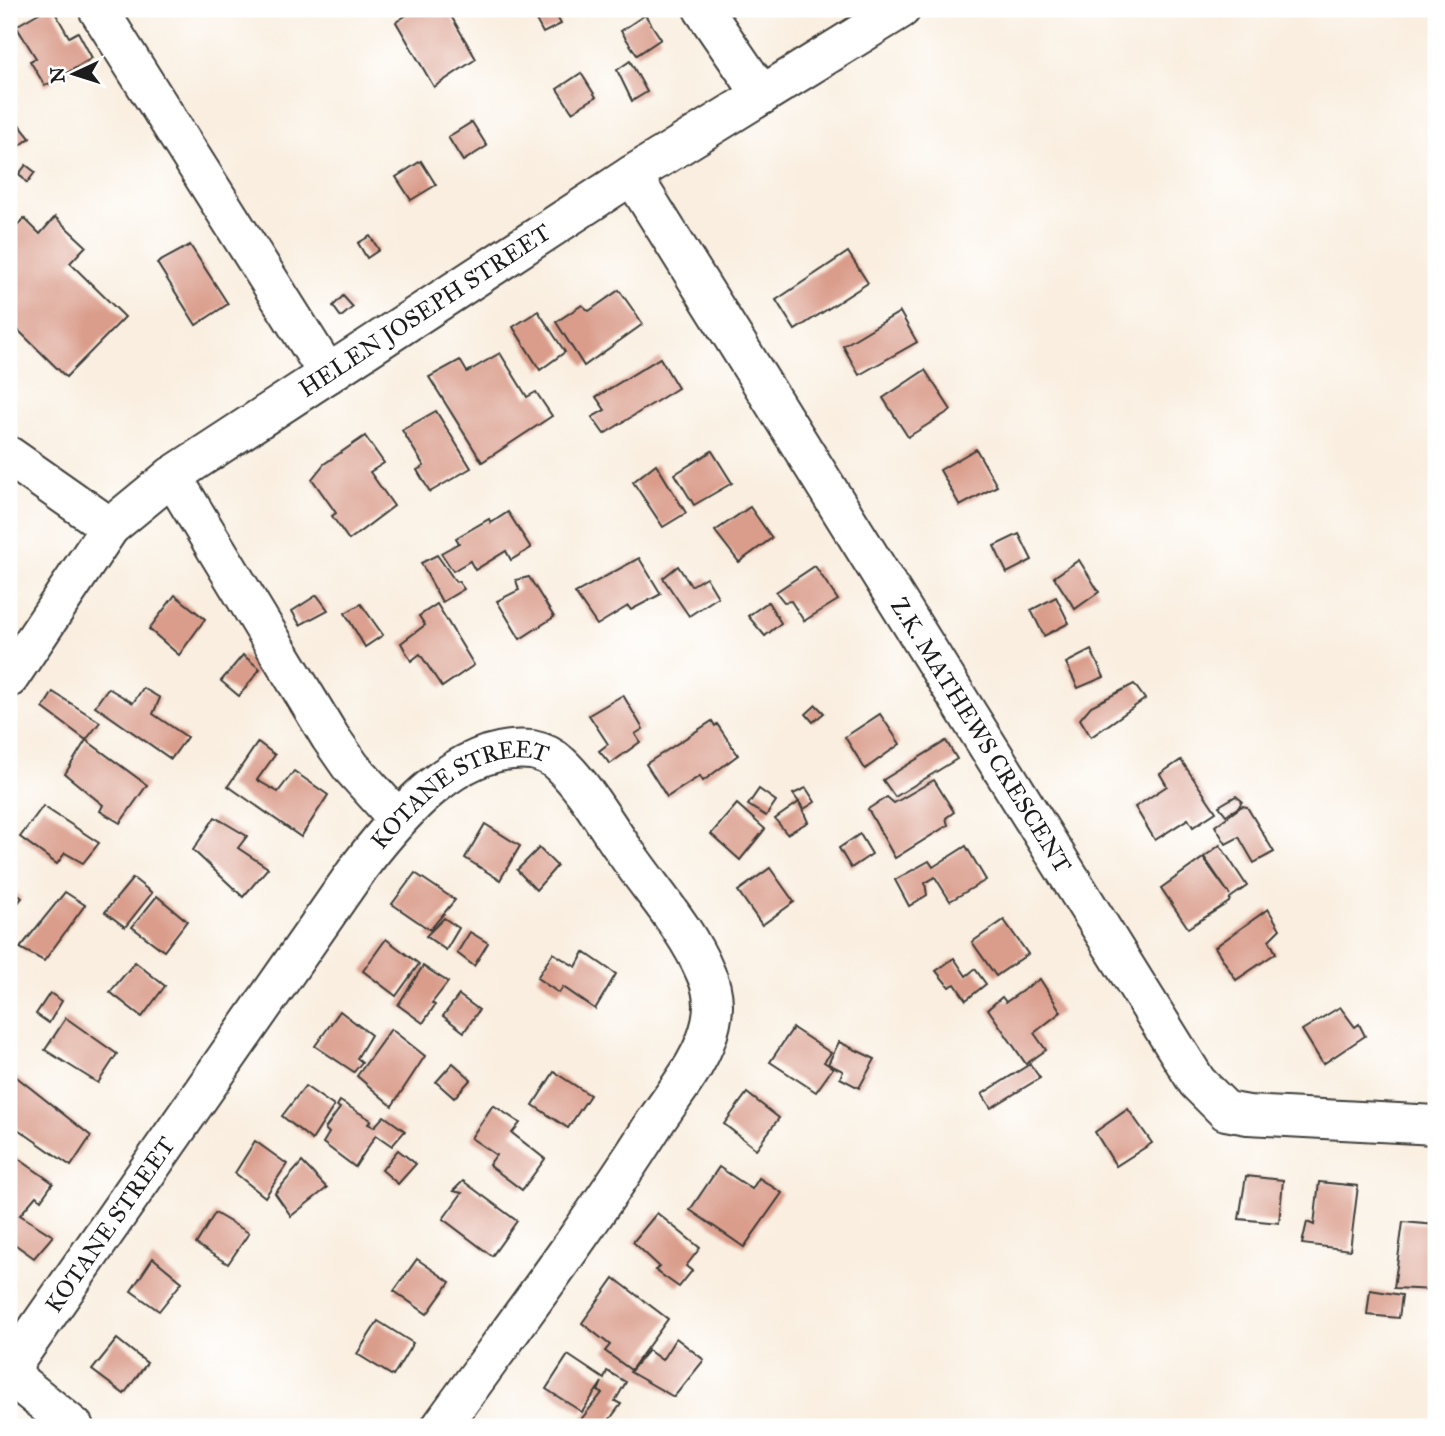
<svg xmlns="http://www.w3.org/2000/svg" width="1445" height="1436" font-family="'IM FELL Great Primer',serif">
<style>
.building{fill:#da9d8b}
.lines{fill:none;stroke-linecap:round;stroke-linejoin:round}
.minor-casing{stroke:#3d3c39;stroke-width:42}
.minor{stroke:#fff;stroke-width:38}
.labels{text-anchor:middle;stroke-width:6;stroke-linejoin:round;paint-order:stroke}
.street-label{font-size:24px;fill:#1c1c1c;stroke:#fff}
</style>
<rect width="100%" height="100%" fill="#fff"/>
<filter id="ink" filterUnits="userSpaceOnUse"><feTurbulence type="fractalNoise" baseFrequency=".0143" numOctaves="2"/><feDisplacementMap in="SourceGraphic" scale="14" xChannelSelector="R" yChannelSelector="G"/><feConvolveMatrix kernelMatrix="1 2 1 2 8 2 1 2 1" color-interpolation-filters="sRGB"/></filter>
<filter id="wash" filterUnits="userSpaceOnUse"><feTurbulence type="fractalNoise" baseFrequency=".00686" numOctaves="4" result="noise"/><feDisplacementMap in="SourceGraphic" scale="28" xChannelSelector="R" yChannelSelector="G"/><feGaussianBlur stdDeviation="1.57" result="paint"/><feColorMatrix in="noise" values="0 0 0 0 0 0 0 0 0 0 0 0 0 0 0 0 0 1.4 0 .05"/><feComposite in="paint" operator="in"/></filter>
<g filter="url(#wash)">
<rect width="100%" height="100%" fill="#f9eedf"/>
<g id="blocks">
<g class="building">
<path d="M46 9H53L69 37 78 32 92 58 45 86 30 61 36 58 16 26Z"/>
<path d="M416 9H447L476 59 434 87 396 22Z"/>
<path d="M553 9 561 24 543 33 535 18Z"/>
<path d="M645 15 661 39 637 55 621 31Z"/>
<path d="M630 61 647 92 632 101 617 70Z"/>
<path d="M581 73 596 97 572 112 557 89Z"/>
<path d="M17 122 30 138 9 154V128Z"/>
<path d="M472 122 487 146 463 161 448 137Z"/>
<path d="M421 161 436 185 411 200 396 177Z"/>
<path d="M26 165 35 172 27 183 19 174Z"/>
<path d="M55 217 86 246 70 263 125 317 66 377 14 326 9 333V235L24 218 40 234Z"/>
<path d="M370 236 379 250 367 258 358 243Z"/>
<path d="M190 245 228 304 196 325 157 263Z"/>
<path d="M848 252 868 283 795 330 776 300Z"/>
<path d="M619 290 643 324 584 366 556 322 582 305 589 311Z"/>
<path d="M343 296 353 307 341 317 333 306Z"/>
<path d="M538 311 565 352 540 370 513 327Z"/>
<path d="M900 312 917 342 859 375 843 346Z"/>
<path d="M500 353 527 397 536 392 552 416 482 462 429 377 460 360 467 372Z"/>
<path d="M660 358 678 388 604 434 592 417 605 410 596 397Z"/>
<path d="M925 370 951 410 908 437 883 398Z"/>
<path d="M436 411 471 468 430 492 417 470 424 466 402 430Z"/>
<path d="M365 436 384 463 370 472 394 506 349 540 332 516 336 513 312 479 324 464Z"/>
<path d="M976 449 997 486 960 506 940 470Z"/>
<path d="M712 451 732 483 694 505 675 474Z"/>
<path d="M656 464 686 513 663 527 633 482Z"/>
<path d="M750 507 772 538 739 562 715 531Z"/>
<path d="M508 512 531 548 511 560 506 551 475 570 470 561 453 571 441 553 459 543 456 538 489 519 491 523Z"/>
<path d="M1019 534 1032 560 1007 573 994 546Z"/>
<path d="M437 555 456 582 458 581 464 589 442 602 421 563Z"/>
<path d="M639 558 661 594 631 610 628 606 597 625 575 593Z"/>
<path d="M1079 560 1099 592 1075 609 1054 577Z"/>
<path d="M678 566 691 586 706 577 718 597 689 616 663 578Z"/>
<path d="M815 566 838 600 804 621 791 601 784 602 776 592Z"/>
<path d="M529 577 554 617 520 639 497 601 519 590 516 580Z"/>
<path d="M175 595 205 619 179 655 149 629Z"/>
<path d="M317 595 328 610 300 625 292 611Z"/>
<path d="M1056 597 1069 623 1044 636 1031 610Z"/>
<path d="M768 602 781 623 765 636 748 616Z"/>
<path d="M361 604 383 635 365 647 345 613Z"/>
<path d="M437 604 474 665 442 687 420 654 411 661 401 643 425 625 419 616Z"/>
<path d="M1091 650 1104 677 1078 688 1066 663Z"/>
<path d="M243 655 260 669 239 696 221 681Z"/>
<path d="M1134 684 1145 699 1091 737 1080 719 1091 706Z"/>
<path d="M108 688 133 703 143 688 160 698 153 714 187 737 171 759 95 706Z"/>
<path d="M53 692 100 722 86 740 147 785 120 823 100 811 103 805 65 774 86 740 43 708Z"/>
<path d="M623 695 643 729 635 734 640 742 610 764 599 751 608 744 589 715Z"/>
<path d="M816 705 824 713 813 722 806 714Z"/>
<path d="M880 714 900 744 865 769 845 737Z"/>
<path d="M712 721 715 726 717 724 738 755 703 781 700 776 667 797 646 764Z"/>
<path d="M946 741 957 759 895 797 883 780Z"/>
<path d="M258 742 275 755 257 780 278 792 294 771 328 795 301 837 228 786Z"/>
<path d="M1181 760 1216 812 1193 827 1188 819 1155 840 1135 807 1167 786 1160 774Z"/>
<path d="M934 780 954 812 946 818 948 825 895 858 868 809 887 797 894 803Z"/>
<path d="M806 788 815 802 804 809 793 794Z"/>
<path d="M759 789 776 801 766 816 748 805Z"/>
<path d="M1236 796 1242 801 1239 807 1226 815 1219 806Z"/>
<path d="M799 802 808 822 787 834 775 819Z"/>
<path d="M737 804 765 829 740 860 711 834Z"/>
<path d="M43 806 99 843 83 863 65 853 57 864 20 837Z"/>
<path d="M1242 806 1247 807 1274 852 1254 863 1239 837 1226 844 1215 826Z"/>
<path d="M215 817 247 836 238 848 268 868 243 897 193 850Z"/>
<path d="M485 824 520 846 500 880 465 858Z"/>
<path d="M860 834 872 854 851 868 839 848Z"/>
<path d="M1220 845 1247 886 1230 898 1229 902 1188 928 1161 888 1203 858 1230 895 1204 857Z"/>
<path d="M966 846 986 880 950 901 935 877 925 883 927 895 909 906 895 880 929 861 933 867Z"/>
<path d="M539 848 557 866 536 890 517 870Z"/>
<path d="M770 868 794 902 762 925 738 891Z"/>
<path d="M415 873 455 900 430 930 392 904Z"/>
<path d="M133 878 152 893 125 927 105 912Z"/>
<path d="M9 888 22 898 9 913Z"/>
<path d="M65 892 85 905 44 961 20 948Z"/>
<path d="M157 896 187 921 164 951 132 927Z"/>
<path d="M1268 909 1280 929 1269 940 1276 953 1236 980 1215 947Z"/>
<path d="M444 918 459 928 446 950 426 936Z"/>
<path d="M1004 920 1028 954 996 976 972 942Z"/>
<path d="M470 932 488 943 474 966 457 953Z"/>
<path d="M386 939 419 964 396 996 363 971Z"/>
<path d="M584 952 616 974 595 1009 563 987 559 993 537 978 553 953 576 967Z"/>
<path d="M954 958 966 976 975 969 986 984 966 1000 955 984 949 987 936 971Z"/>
<path d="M135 962 165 986 142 1017 110 992Z"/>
<path d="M423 966 448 982 432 1003 435 1005 423 1023 398 1005Z"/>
<path d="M1040 979 1061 1012 1034 1033 1046 1050 1026 1064 988 1009 1002 997 1006 1002Z"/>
<path d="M50 993 62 1001 49 1023 36 1014Z"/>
<path d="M459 995 479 1010 464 1032 443 1016Z"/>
<path d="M1340 1007 1355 1027 1359 1024 1365 1036 1323 1064 1302 1030Z"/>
<path d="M340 1011 371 1035 357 1058 362 1062 354 1072 315 1046Z"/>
<path d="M66 1018 117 1054 98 1083 45 1050Z"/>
<path d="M793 1028 831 1053 824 1062 833 1068 816 1092 770 1062Z"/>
<path d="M391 1029 425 1056 392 1106 357 1076Z"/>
<path d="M839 1042 875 1059 859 1088 840 1078 843 1071 828 1064Z"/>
<path d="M453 1063 471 1079 454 1098 436 1082Z"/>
<path d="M1030 1064 1040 1078 991 1108 982 1094Z"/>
<path d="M9 1071 91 1136 71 1166 9 1123Z"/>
<path d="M554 1072 590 1095 568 1128 533 1105Z"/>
<path d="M305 1086 334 1106 312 1140 282 1116Z"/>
<path d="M747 1093 779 1118 756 1149 724 1124Z"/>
<path d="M340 1101 371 1120 368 1124 374 1127 384 1116 405 1131 392 1146 376 1135 355 1167 323 1143 329 1133 325 1129 340 1108 337 1106Z"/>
<path d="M493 1105 520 1123 512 1133 545 1159 522 1190 489 1165 496 1155 471 1138Z"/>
<path d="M1128 1109 1152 1143 1116 1166 1095 1132Z"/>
<path d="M255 1141 287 1164 265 1197 235 1173Z"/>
<path d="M398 1150 416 1164 398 1184 382 1170Z"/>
<path d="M9 1152 53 1183 41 1200 36 1196 20 1215 53 1236 34 1258 9 1240Z"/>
<path d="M302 1162 327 1188 291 1216 275 1193Z"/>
<path d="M719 1167 752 1189 759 1178 782 1193 744 1247 690 1210Z"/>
<path d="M1246 1176 1283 1180 1279 1223 1239 1219Z"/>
<path d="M463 1181 517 1221 492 1256 443 1219 462 1193 453 1191Z"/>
<path d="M1319 1182 1358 1186 1350 1250 1302 1244 1307 1222 1314 1225Z"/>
<path d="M215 1213 249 1233 228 1264 196 1244Z"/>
<path d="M657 1213 700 1248 686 1266 692 1271 679 1287 655 1270 660 1267 633 1242Z"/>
<path d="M1403 1222 1436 1225 1435 1290 1394 1288Z"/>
<path d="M153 1258 182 1282 159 1311 131 1291Z"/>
<path d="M417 1259 450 1282 427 1314 394 1291Z"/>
<path d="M614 1278 668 1319 631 1370 605 1351 610 1345 582 1323Z"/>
<path d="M1370 1290 1402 1295 1399 1318 1367 1315Z"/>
<path d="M378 1321 413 1343 393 1376 357 1354Z"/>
<path d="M676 1338 704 1360 674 1397 630 1372 648 1350 662 1360Z"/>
<path d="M117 1339 147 1363 124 1394 92 1370Z"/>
<path d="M568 1355 604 1379 607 1371 626 1382 615 1401 621 1404 604 1427H587L579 1422 602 1393 598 1391 602 1382 582 1412 546 1389Z"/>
</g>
</g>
</g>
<g filter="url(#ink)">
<use href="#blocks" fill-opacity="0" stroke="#3d3c39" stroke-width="2"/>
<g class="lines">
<g class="minor-casing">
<g id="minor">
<path d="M98 9 328 374"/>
<path d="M703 9 762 95"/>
<path id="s1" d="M632 175 1197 1082 1226 1111 1248 1115 1436 1125"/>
<path d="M9 456 110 527"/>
<path d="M172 476 330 737 351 767 397 818"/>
<path id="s2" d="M9 678 110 527 172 476 632 175 901 9"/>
<path id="s3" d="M9 1370 360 866C399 815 459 742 532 750 542 752 552 756 560 764 586 788 605 824 626 853 652 891 687 929 705 972 713 988 715 1005 711 1023 703 1061 675 1092 654 1124 588 1228 513 1327 441 1427"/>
<path d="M9 1374 74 1427"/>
</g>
</g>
<use href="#minor" class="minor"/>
</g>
</g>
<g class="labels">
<g class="street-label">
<text dy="8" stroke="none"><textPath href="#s2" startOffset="564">HELEN JOSEPH STREET</textPath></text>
<text dy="8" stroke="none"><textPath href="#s1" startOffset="660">Z.K. MATHEWS CRESCENT</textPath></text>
<text dy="8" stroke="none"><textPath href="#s3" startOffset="744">KOTANE STREET</textPath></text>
<text dy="8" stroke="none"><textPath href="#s3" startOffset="177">KOTANE STREET</textPath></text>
</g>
</g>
<rect width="1445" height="1436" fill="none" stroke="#fff" stroke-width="35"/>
<g transform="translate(74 74) rotate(266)" stroke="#ffffff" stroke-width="5" paint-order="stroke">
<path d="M0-5L12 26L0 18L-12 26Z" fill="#1c1c1c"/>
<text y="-10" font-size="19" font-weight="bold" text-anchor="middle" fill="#1c1c1c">N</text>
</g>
</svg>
